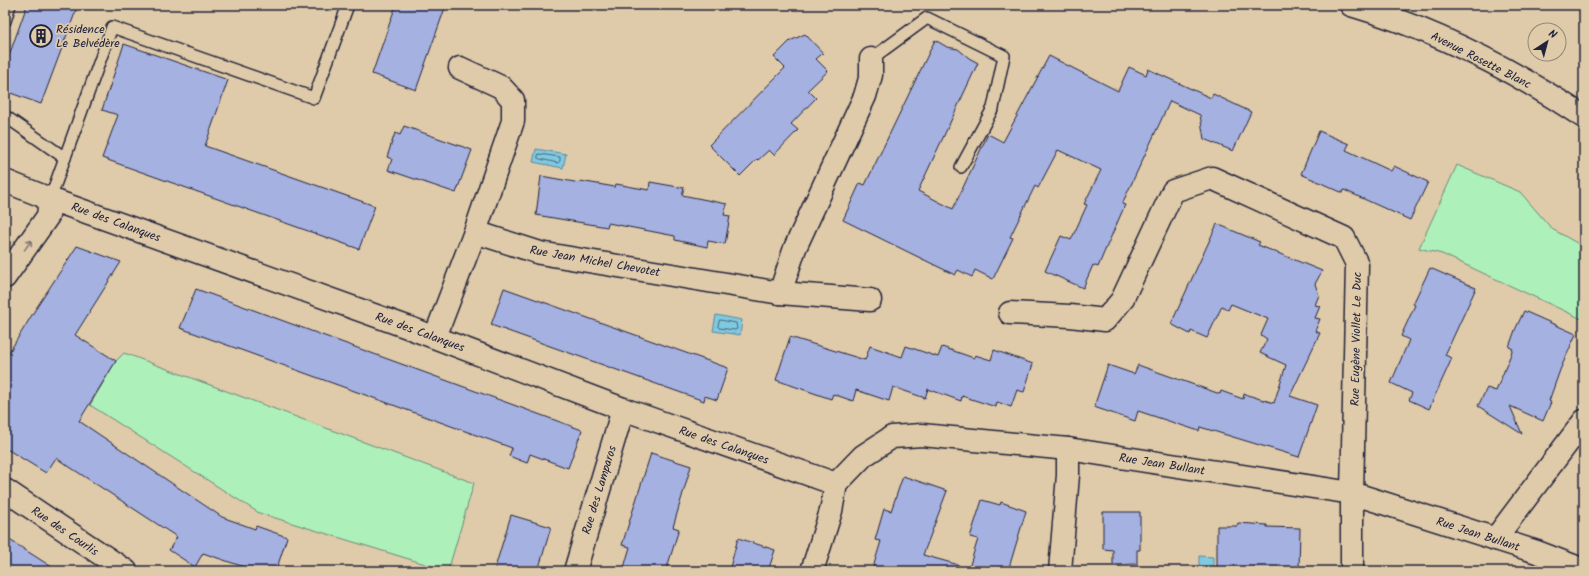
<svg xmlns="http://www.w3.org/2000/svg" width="1589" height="576" font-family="Kalam,sans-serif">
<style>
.green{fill:#aef0b9;stroke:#68897a}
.water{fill:#80cae0;stroke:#5a879e}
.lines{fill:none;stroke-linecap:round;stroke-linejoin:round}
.shore{stroke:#48657d;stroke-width:1}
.building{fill:#a5b1e1;stroke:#22223b}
.lane-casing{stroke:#22223b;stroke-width:14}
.street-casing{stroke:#22223b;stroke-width:25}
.secondary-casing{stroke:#22223b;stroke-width:25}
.lane{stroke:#dfcba9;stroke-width:11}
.street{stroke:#dfcba9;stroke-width:22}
.secondary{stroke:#dfcba9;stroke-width:22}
.oneway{stroke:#807672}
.labels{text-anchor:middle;stroke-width:3.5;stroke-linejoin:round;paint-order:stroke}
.poi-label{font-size:12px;fill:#22223b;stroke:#dfcba9;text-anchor:start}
.street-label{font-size:12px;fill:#22223b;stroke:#dfcba9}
</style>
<rect width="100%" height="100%" fill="#dfcba9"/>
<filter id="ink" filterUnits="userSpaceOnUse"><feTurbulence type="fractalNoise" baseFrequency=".025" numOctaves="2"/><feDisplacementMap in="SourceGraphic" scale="8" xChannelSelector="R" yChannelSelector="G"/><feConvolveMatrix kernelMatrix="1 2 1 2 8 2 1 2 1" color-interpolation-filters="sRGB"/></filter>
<g filter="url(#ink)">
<g class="green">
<path d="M1457 165 1520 192 1552 229 1584 247V320L1442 254 1419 248Z"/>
<path d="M124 353 474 483 448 571 259 513 90 405 116 361Z"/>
</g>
<g class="water">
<path d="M536 149 566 154 563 168 533 162Z"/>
<path d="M716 315 742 320 740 335 713 331Z"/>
<path d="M1199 556 1213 557V571H1199Z"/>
</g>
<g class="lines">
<g class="shore">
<path d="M539 154 560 157V161L558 163 540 159 538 158Z"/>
<path d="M720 320 736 323 737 329 735 330 719 328 718 326Z"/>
</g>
</g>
<g class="building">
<path d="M27 5H78L41 104 5 91V67Z"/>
<path d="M396 5H446L416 90 372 74Z"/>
<path d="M805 34 823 53 816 59 828 71 808 90 816 98 791 124 798 130 774 155 769 150 758 160 757 159 740 176 709 145 785 68 774 57 790 41Z"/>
<path d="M935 40 947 47 958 49 969 58 978 63 918 191 953 209 988 134 1003 142 1049 56 1118 91 1129 67 1146 75 1148 69 1211 98 1213 94 1251 112 1233 151 1204 139 1200 115 1170 101 1122 204 1125 205 1103 255 1098 267 1093 265 1083 288 1045 271 1061 236 1071 240 1087 205 1084 204 1101 170 1058 150 1038 188 1035 186 1010 237 1013 238 993 279 975 270 972 277 958 270 955 275 843 220 860 183 865 185Z"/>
<path d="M124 44 228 80 205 146 375 206 359 249 102 158 118 115 102 110Z"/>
<path d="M404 126 472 150 456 193 388 170 392 159 387 157 395 133 400 135Z"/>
<path d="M1319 131 1349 144 1346 150 1391 171 1394 166 1428 182 1410 220 1344 190 1343 193 1301 174Z"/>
<path d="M541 176 580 183V181L615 187 616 184 649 190 650 182 684 188 682 195 727 204 724 215 730 216 725 244 708 241 707 247 675 240V236L608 223 607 227 536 215Z"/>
<path d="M1217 224 1260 242 1258 245 1322 271 1315 284 1319 295 1315 305 1320 306 1315 318 1320 319 1315 331 1320 333 1290 396 1317 405 1299 457 1200 427 1199 431 1138 411 1135 421 1094 407 1108 365 1134 374 1138 365 1220 394 1221 391 1243 399 1244 394 1274 403 1286 365 1260 353 1267 339 1261 335 1268 319 1231 304 1228 310 1222 306 1207 338 1191 331 1190 334 1171 324Z"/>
<path d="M77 246 121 262 75 335 116 361 79 421 222 517 255 529 256 526 287 537 276 571H256L203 553 195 567 169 550 177 537 56 458 46 473 5 448V359L35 310Z"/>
<path d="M1430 268 1476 288 1445 355 1452 358 1429 409 1409 400 1412 393 1391 383 1409 340 1401 336 1415 305 1413 304Z"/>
<path d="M504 288 728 368 717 400 705 396 704 401 491 325Z"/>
<path d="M196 289 582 430 568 468 530 454 527 463 509 456 512 448 180 328Z"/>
<path d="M1524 311 1576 334 1560 370 1549 401 1551 402 1543 421 1510 406 1522 434 1478 406 1487 388 1496 391 1513 349 1509 347 1515 330Z"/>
<path d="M790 337 865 360 870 346 902 357 906 346 938 357 942 347 974 358 975 355 991 360 994 350 1033 364 1024 392 1017 390 1011 407 997 402 996 407 962 396 961 401 928 389 925 398 893 387 889 401 856 390 853 401 833 394 831 399 776 380Z"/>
<path d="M651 453 691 466 673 527 679 529 666 571H623L630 547 622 545Z"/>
<path d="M903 476 947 491 923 555 959 565 958 571H872L881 541 875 540 884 509 891 511Z"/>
<path d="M982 500 1000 505 1001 502 1026 511 1008 571H968L978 539 970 537Z"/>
<path d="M1103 512H1140V550H1137V564L1113 565V550L1103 549Z"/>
<path d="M511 515 551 527 538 571H494Z"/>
<path d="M1238 523 1267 525V527L1300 528 1299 571H1217V526H1237Z"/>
<path d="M5 537 58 571H5Z"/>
<path d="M738 538 775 550 768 571H729Z"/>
</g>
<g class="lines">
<g class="lane-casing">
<g id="lane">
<path d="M5 21 10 5"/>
<path d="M871 59 927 18 1004 56 993 108 961 167"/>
<path d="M5 116 65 158"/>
<path d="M50 199 112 27 314 98 348 5"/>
</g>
</g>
<g class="street-casing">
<g id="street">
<path d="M5 181 50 199 410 328 623 409 836 484"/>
<path d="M475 232 540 253 780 293 870 300"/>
<path d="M5 277 48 216 50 199"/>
<path d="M780 293 795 248 865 96 871 75V59"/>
<path d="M1010 313 1070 316 1105 320 1122 300 1173 191 1212 178 1344 238 1357 264 1352 493V571"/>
<path d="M435 337 475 232 513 121V100L501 87 460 68"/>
<path d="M5 490 126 571"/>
<path d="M1495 539 1584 421"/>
<path d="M575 571 623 409"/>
<path d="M812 571 831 511 836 484 863 456 892 437 922 435 1068 449 1352 493 1537 552 1584 570"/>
<path d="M1060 571 1068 475V449"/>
</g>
</g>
<g class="secondary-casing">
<path id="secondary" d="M1351 5C1433 29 1512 69 1584 117"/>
</g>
<use href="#lane" class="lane"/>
<use href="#street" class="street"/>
<use href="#secondary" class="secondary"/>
</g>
<defs><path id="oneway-shaft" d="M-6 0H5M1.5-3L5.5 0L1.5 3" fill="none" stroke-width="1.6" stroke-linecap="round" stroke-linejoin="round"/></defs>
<use class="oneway" href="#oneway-shaft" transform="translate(28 245) rotate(-55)"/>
</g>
<defs>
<g id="building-ring" transform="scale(1.15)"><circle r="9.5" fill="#dfcba9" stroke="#22223b" stroke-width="1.5"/><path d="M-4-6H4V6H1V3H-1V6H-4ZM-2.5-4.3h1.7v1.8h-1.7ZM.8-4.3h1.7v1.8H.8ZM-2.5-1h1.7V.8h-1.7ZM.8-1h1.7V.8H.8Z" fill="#22223b"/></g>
</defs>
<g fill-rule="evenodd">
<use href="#building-ring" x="41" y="36"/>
</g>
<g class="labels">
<g class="poi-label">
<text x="56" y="33">Résidence<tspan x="56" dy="14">Le Belvédère</tspan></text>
</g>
<g class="street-label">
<text transform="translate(1481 60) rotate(27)" y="4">Avenue Rosette Blanc</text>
<text transform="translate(116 222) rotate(20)" y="4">Rue des Calanques</text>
<text transform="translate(595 261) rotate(10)" y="4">Rue Jean Michel Chevotet</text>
<text transform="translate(420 332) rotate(20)" y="4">Rue des Calanques</text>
<text transform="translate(1356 339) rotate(-89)" y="4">Rue Eugène Viollet Le Duc</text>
<text transform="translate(724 445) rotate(19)" y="4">Rue des Calanques</text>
<text transform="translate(1162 464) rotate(9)" y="4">Rue Jean Bullant</text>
<text transform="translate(599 490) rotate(-73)" y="4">Rue des Lamparos</text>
<text transform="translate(65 531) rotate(34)" y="4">Rue des Courlis</text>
<text transform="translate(1478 534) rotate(18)" y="4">Rue Jean Bullant</text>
</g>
</g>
<rect width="1589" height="576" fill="none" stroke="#dfcba9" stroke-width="20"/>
<rect x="10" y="10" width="1569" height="556" fill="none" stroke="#22223b" stroke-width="1.5" filter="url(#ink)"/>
<g transform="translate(1547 42) rotate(36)"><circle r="19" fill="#dfcba9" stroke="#93877d"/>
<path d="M0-3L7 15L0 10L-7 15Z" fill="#22223b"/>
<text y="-6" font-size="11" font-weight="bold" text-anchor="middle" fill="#22223b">N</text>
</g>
</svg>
